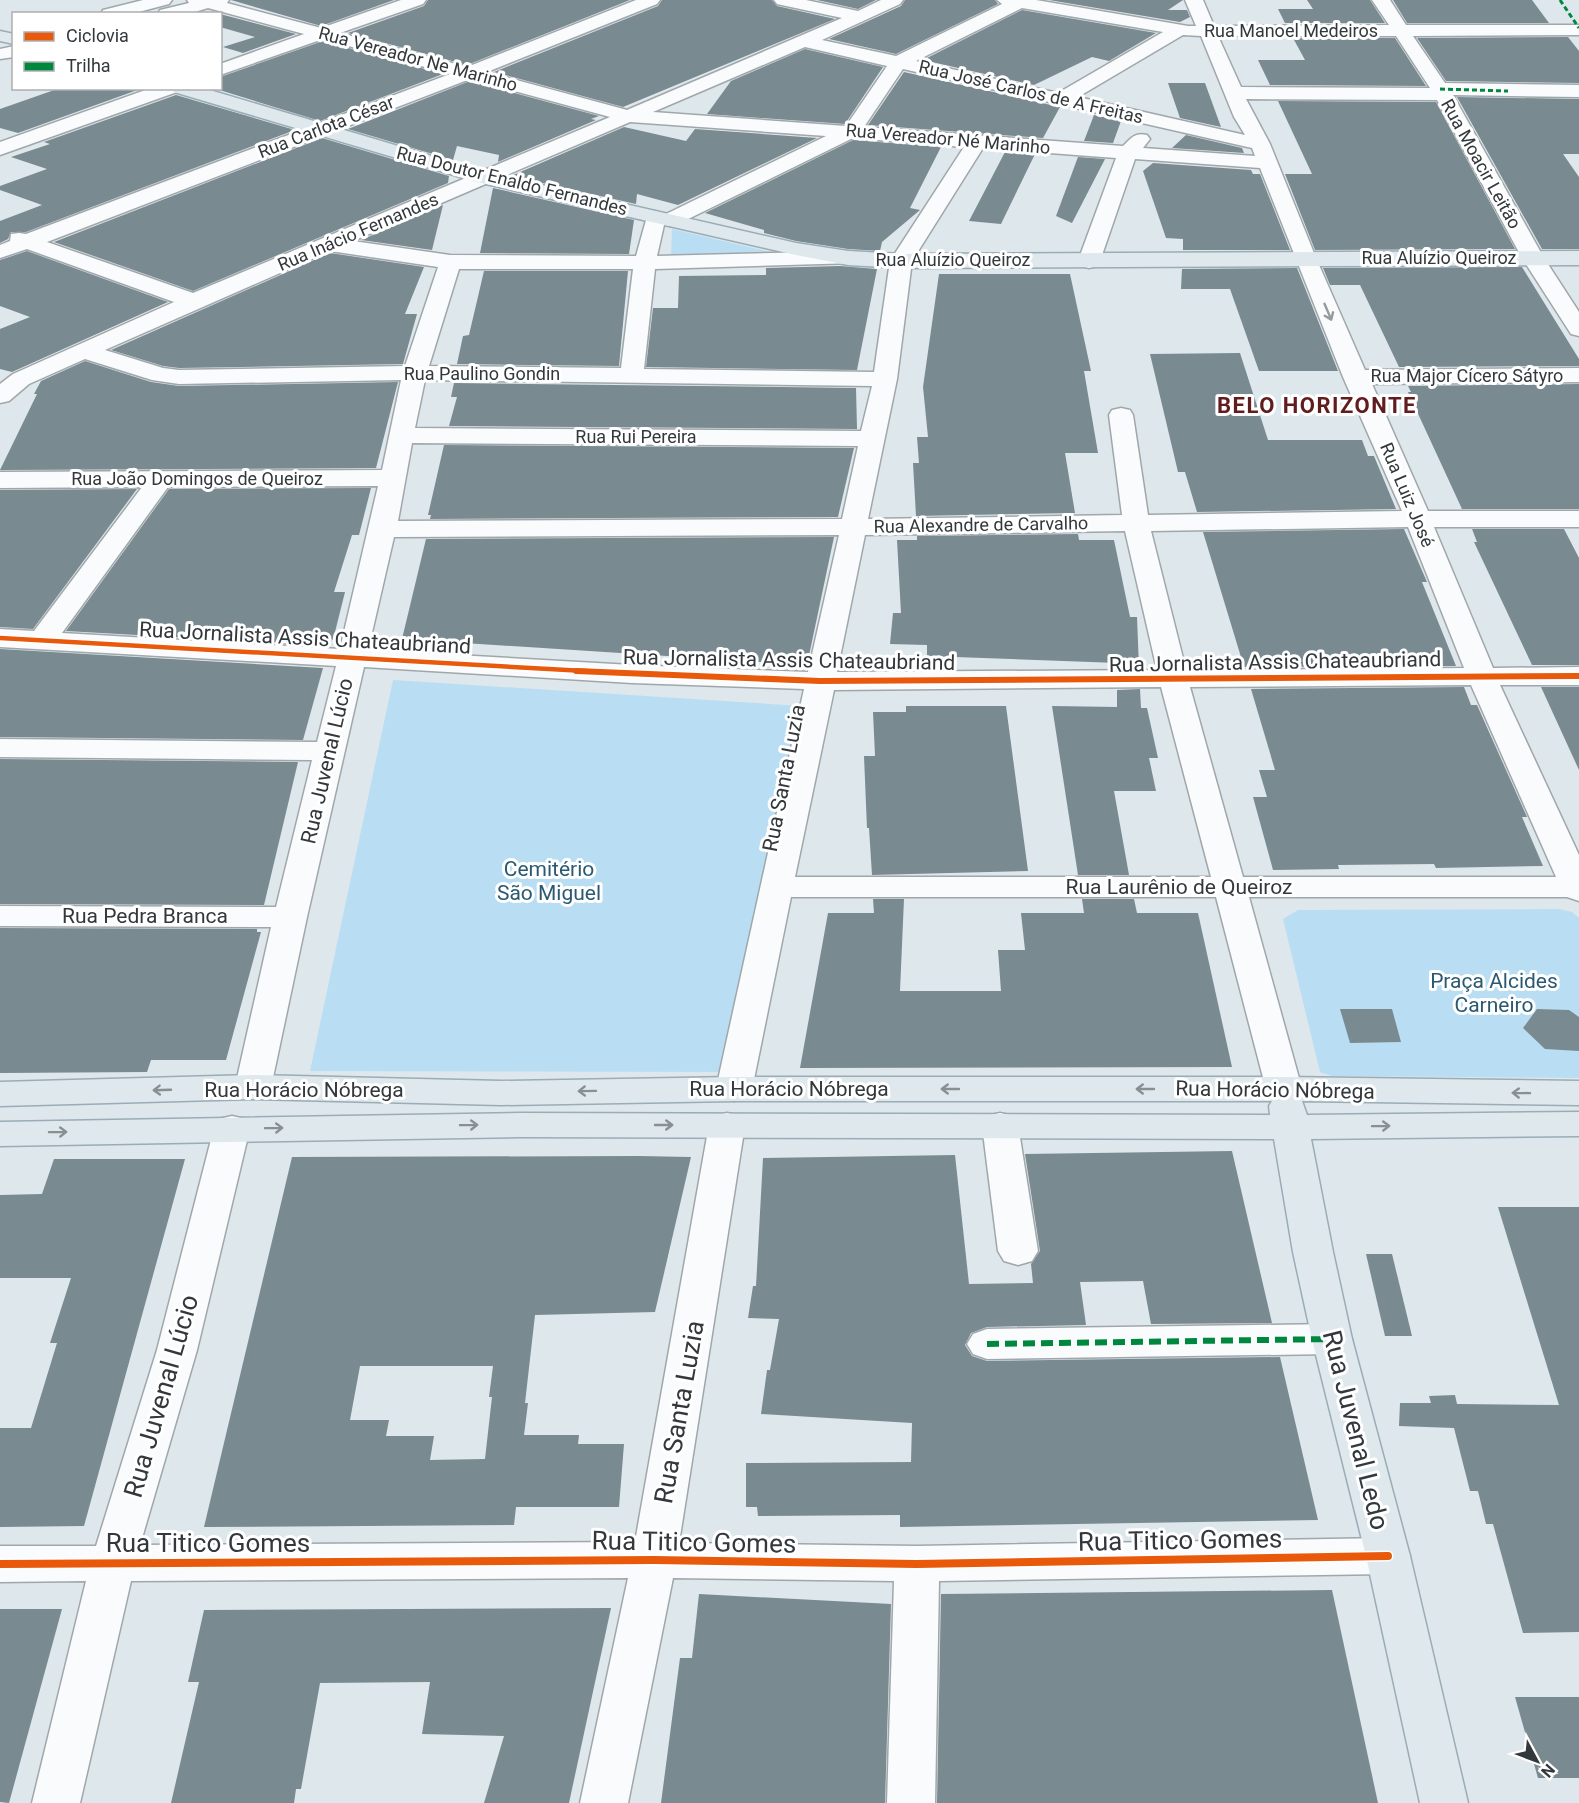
<svg xmlns="http://www.w3.org/2000/svg" width="1579" height="1803" font-family="Roboto,sans-serif">
<style>
.green{fill:#b9def3}
.building{fill:#798a91;fill-rule:evenodd}
.lines{fill:none;stroke-linecap:round;stroke-linejoin:round}
.minor-casing{stroke:#a0a7aa;stroke-width:3}
.major-casing{stroke:#9aacb5;stroke-width:3}
.minor{fill:#fafbfc;fill-rule:evenodd}
.major{fill:#dfe8ed;fill-rule:evenodd}
.quiet-far1{stroke:#00873e;stroke-width:3;stroke-dasharray:5 3;stroke-linecap:butt}
.quiet{stroke:#00873e;stroke-width:6;stroke-dasharray:12 6;stroke-linecap:butt}
.cycleway-far2-casing{stroke:#fff;stroke-width:8}
.cycleway-far1-casing{stroke:#fff;stroke-width:10}
.cycleway-casing{stroke:#fff;stroke-width:11}
.cycleway-far2{stroke:#e8590c;stroke-width:4.5}
.cycleway-far1{stroke:#e8590c;stroke-width:6}
.cycleway{stroke:#e8590c;stroke-width:8}
.oneway{stroke:#969a9c}
.oneway2{stroke:#889094}
.labels{text-anchor:middle;stroke-width:6;stroke-linejoin:round;paint-order:stroke}
.far-street-label{font-size:18px;fill:#32383b;stroke:#fff}
.street-label{font-size:21px;fill:#32383b;stroke:#fff}
.park-label{font-size:21px;fill:#2b5971;stroke:#fff}
.far-district-label{font-size:22px;font-weight:bold;letter-spacing:1.5px;fill:#611c1e;stroke:#fff}
.near-street-label{font-size:26px;fill:#32383b;stroke:#fff}
</style>
<rect width="100%" height="100%" fill="#dee7eb"/>
<g class="green">
<path d="M672 229 792 257 671 259Z"/>
<path d="M393 680 802 706 725 1072 310 1071Z"/>
<path d="M1559 909 1572 912 1579 918V1078L1332 1076 1320 1072 1283 919 1298 910Z"/>
</g>
<g class="building">
<path d="M231 0H394L321 26Z"/>
<path d="M428 0H630L467 65 348 33 424 6Z"/>
<path d="M662 0H772L777 6 835 19 623 107 494 72 658 6Z"/>
<path d="M817 0H876L858 9Z"/>
<path d="M905 0H995L998 4 896 54 829 39 901 6Z"/>
<path d="M1049 0H1183L1168 10H1187L1190 17 1180 22Z"/>
<path d="M1307 0H1370L1385 23H1285L1278 9H1313Z"/>
<path d="M1393 0H1532L1549 23H1407Z"/>
<path d="M1022 10 1156 33 1109 61 1092 57 1034 85 923 60Z"/>
<path d="M220 14 296 34 243 53 223 47 255 37 220 27Z"/>
<path d="M1568 37 1579 51V83L1446 81 1417 38Z"/>
<path d="M1293 38H1395L1426 86 1270 85 1258 60H1305Z"/>
<path d="M323 41 443 74 320 121 213 88H220V77Z"/>
<path d="M805 49 883 67 845 124 707 114 731 81Z"/>
<path d="M904 72 1060 107 1043 138 868 125Z"/>
<path d="M470 81 599 116 591 119 596 120 498 162 499 155 457 146 453 160 348 129Z"/>
<path d="M1168 83H1205L1221 127 1180 118Z"/>
<path d="M60 88H143L18 133 0 128V109Z"/>
<path d="M176 95 295 130 26 232H11L8 239 0 243V221L42 205 0 190V186L47 169 11 157 50 144 44 142Z"/>
<path d="M1457 97 1579 99V154H1563L1579 177V249H1542Z"/>
<path d="M1278 101 1436 102 1515 249 1315 250 1285 174H1312Z"/>
<path d="M1094 115 1121 121 1113 143 1084 141Z"/>
<path d="M624 127 686 141 695 129 817 138 678 205 637 194 636 204 511 176Z"/>
<path d="M1186 135 1242 148 1244 153 1172 148Z"/>
<path d="M322 138 449 176 448 183 193 291 54 242Z"/>
<path d="M853 140 941 147 910 208 920 210 882 242 880 251 848 249 796 241 764 233V230L705 213Z"/>
<path d="M1005 152 1035 154 1001 224 969 221Z"/>
<path d="M1078 157 1105 159 1072 223 1056 216Z"/>
<path d="M1153 163 1251 170 1253 174H1260L1290 250H1183V239L1166 238 1143 171Z"/>
<path d="M493 188 634 220 629 254 480 253Z"/>
<path d="M443 205 432 250 361 240Z"/>
<path d="M27 251 168 302 12 372 0 369V329L30 317 0 306V260Z"/>
<path d="M330 253 424 267 405 314H417L403 364 179 368 163 366 111 350Z"/>
<path d="M840 266 877 269 857 370 646 367 653 308H678L679 276 766 275V268Z"/>
<path d="M1522 267 1579 359V366L1399 367 1360 285H1330L1323 268Z"/>
<path d="M1297 268 1338 371H1259L1230 289H1181L1182 269Z"/>
<path d="M484 271H628L619 366 457 364 463 336 469 335Z"/>
<path d="M939 274H1070L1091 371H1084L1098 453H1065L1075 513 916 516 913 463H919L917 437H928L923 387Z"/>
<path d="M1240 353 1268 440H1362L1368 456H1374L1396 509 1197 512 1185 472H1178L1150 354Z"/>
<path d="M85 361 151 382 179 386 398 382 376 468 0 470 37 394H34L41 381Z"/>
<path d="M454 383 856 388 857 429 449 426 457 397H451Z"/>
<path d="M1579 384V509H1462L1408 392H1411L1408 386Z"/>
<path d="M444 445 854 448 838 517 430 519 431 515H428Z"/>
<path d="M371 488 359 535H352L334 592H345L333 640 331 639 329 646 66 631 169 489Z"/>
<path d="M137 489 33 629 0 627V490Z"/>
<path d="M1404 529 1427 582H1422L1456 666 1244 667 1203 532Z"/>
<path d="M1472 529H1564L1579 558V665H1532L1474 542H1477Z"/>
<path d="M1078 534 1079 540H1114L1130 617H1137L1139 668H1118V663L927 656V645L890 644 893 613H901L897 540H917V536Z"/>
<path d="M834 537 807 665 402 639 426 539Z"/>
<path d="M0 649 323 668 303 740 0 737Z"/>
<path d="M1464 687 1471 705H1477L1527 817H1522L1543 866 1436 868 1434 864 1338 865 1339 869 1273 870 1253 797H1267L1259 770H1275L1251 689Z"/>
<path d="M1541 687H1579V770Z"/>
<path d="M1140 689 1141 708H1147L1158 758H1149L1156 791H1114L1129 875H1078L1052 706 1117 707V690Z"/>
<path d="M906 706H1006L1028 871 872 875 869 828H867L864 756H875L873 712H906Z"/>
<path d="M0 759 298 762 264 905 0 904Z"/>
<path d="M873 899H904L900 991H1001L998 950H1025L1021 913H1084L1082 899H1134L1137 913H1198L1232 1067 800 1068 828 913H874Z"/>
<path d="M0 928 257 929V932H261L226 1060H151L147 1072 0 1073Z"/>
<path d="M1340 1009H1392L1401 1042 1350 1043Z"/>
<path d="M1537 1009 1569 1010 1579 1017V1051L1545 1049 1523 1028Z"/>
<path d="M1232 1151 1272 1323 1151 1324 1143 1281 1080 1282 1086 1325 987 1327 971 1333 965 1345 972 1356 987 1361 1280 1357 1318 1520 900 1527V1515L758 1516 757 1507H746V1463L911 1462 912 1423 761 1414 767 1370H770L779 1319 748 1318 753 1286H756L763 1158 955 1155 969 1284 1033 1283 1031 1264 1040 1251 1025 1154Z"/>
<path d="M638 1156 691 1157 655 1312 535 1315 525 1403H528L524 1435H579L578 1444H624L619 1507H516L514 1525 204 1527 292 1157ZM360 1366H493L489 1397H492L485 1459 430 1460 434 1436H386L389 1420H350Z"/>
<path d="M54 1159H185L84 1526 0 1527V1428H31L57 1343H50L71 1278H0V1195L42 1194Z"/>
<path d="M1498 1207H1579V1632L1523 1633 1493 1524H1486L1478 1491H1470L1454 1428 1399 1426 1400 1403H1431L1429 1396 1455 1395 1457 1404 1559 1405Z"/>
<path d="M1366 1254H1392L1412 1336H1385Z"/>
<path d="M1332 1590 1378 1803H937L941 1594Z"/>
<path d="M699 1594 891 1604 885 1803H661L680 1658H692Z"/>
<path d="M611 1608 569 1803H484L504 1736 422 1734 430 1682 320 1683 301 1789H296L294 1803H171L199 1682H188L204 1610Z"/>
<path d="M0 1609H62L9 1803 0 1802Z"/>
<path d="M1515 1697H1579V1778H1538Z"/>
</g>
<g class="lines">
<g class="minor-casing">
<g id="minor">
<path d="M143 0H172L169 4 131 14H101L103 10Z"/>
<path d="M187 0H229L227 3 321 28 401 0H426L423 4 340 33 467 67 636 0H660L657 4 487 72 627 110 842 18 777 4 774 0H806L858 11 881 0H903L900 4 822 40 896 56 1002 4 997 0H1036L1188 26H1196L1185 0H1203L1214 26 1389 25 1372 0H1390L1406 25H1579V35L1413 36 1445 83 1579 85V97L1453 95 1544 258 1579 312V336L1571 334 1522 258 1437 100 1246 99 1270 144 1316 258 1365 370 1579 368V382L1372 384 1428 511H1579V527H1434L1493 668 1579 667V685H1500L1579 855V901L1567 897H1249L1302 1089 1297 1097 1284 1101 1271 1097 1266 1089 1216 897H791L752 1089 747 1097 734 1101 721 1097 716 1089 804 689 632 683 364 667 307 917 271 1087 266 1095 253 1099 240 1095 235 1087 271 927 0 926V906L276 907 312 760 0 757V739L317 742 336 666 0 647V629L34 631 142 487 0 488V472L382 470 401 380 179 384 152 380 85 359 29 384 9 401 0 403V384L13 374 174 302 27 249 0 258V245L10 241 11 234 19 233 26 234 450 74 323 39 220 75V64L304 34 208 8 188 14H158L160 10 189 3ZM1022 8 1163 32 1058 93 916 61ZM1183 35 1201 36 1234 117 1245 135 1078 97ZM1218 36H1396L1430 88 1241 87ZM805 47 887 66 846 126 653 112ZM903 69 1252 148 1255 156 1143 148 1150 139 1147 135C1135 132 1131 138 1123 146L864 127ZM470 79 610 117 193 293 47 242ZM630 122 826 136 664 215 655 211 648 213 636 256 450 255 353 241ZM853 138 964 147 890 261 874 372 644 369 655 269 856 263 859 258 856 253 848 251 657 256 664 225 671 226 678 224ZM983 148 1116 158 1078 261 1081 266 1089 268 1097 266 1100 261 1135 159 1260 168 1343 377 1402 511 1148 515 1133 415 1130 410 1121 408 1112 410 1109 415 1122 515 868 519 897 379 912 261ZM330 251 438 267 405 366 179 370 163 368 105 350ZM459 269H633L621 368 429 366ZM425 380 872 386 861 431 415 428ZM412 443 858 446 842 519 398 521ZM378 486 340 649 62 633 168 487ZM1408 527 1464 668 1186 670 1151 531ZM1125 531 1157 670 837 672 865 535ZM839 535 808 672 632 665 368 650 394 537ZM1471 685 1556 877H1243L1190 687ZM1161 687 1211 877H795L834 690Z"/>
<path d="M14 46V57L0 59V49Z"/>
<path d="M151 88H179L177 92 0 155V142Z"/>
<path d="M727 1113 740 1116 745 1125 679 1543 917 1546 1388 1538 1404 1544 1410 1556 1404 1568 1388 1574 939 1581 935 1803H887L894 1581 673 1578 628 1803H580L628 1578 131 1581 80 1803H32L86 1581 0 1582V1546H96L157 1350 214 1128 219 1119 232 1116 245 1119 250 1128 197 1350 140 1545 635 1542 709 1125 714 1116Z"/>
<path d="M1000 1113 1013 1116 1018 1125 1038 1251 1032 1261 1018 1265 1004 1261 998 1251 982 1125 987 1116Z"/>
<path d="M1332 1324 1346 1329 1352 1339 1346 1349 1332 1354 987 1359 973 1354 967 1344 973 1334 987 1329Z"/>
</g>
</g>
<g class="major-casing">
<g id="major">
<path d="M0 31 14 34V44L0 41Z"/>
<path d="M172 88H203L489 173 796 243 848 251 901 254 1579 251V265L901 268 848 265 796 255 477 182 174 92Z"/>
<path d="M253 1075 501 1081 734 1077H1284L1579 1081V1105L1302 1101 1307 1115 1579 1112V1136L1311 1139 1333 1252 1352 1339 1410 1556 1468 1803H1420L1366 1556 1312 1339 1293 1252 1274 1139 520 1137 0 1146V1122L520 1113 1270 1115 1269 1106 1272 1101H734L501 1105 253 1099 0 1106V1082Z"/>
</g>
</g>
<use href="#minor" class="minor"/>
<use href="#major" class="major"/>
<g class="quiet-far1">
<path d="M1560 0 1579 28"/>
<path d="M1440 89 1508 91"/>
</g>
<path class="quiet" d="M987 1344 1332 1339"/>
<g class="cycleway-far2-casing">
<path id="cycleway-far2" d="M0 638 603 672"/>
</g>
<g class="cycleway-far1-casing">
<path id="cycleway-far1" d="M576 671 820 681 1579 676"/>
</g>
<g class="cycleway-casing">
<path id="cycleway" d="M0 1564 654 1560 917 1564 1388 1556"/>
</g>
<use href="#cycleway-far2" class="cycleway-far2"/>
<use href="#cycleway-far1" class="cycleway-far1"/>
<use href="#cycleway" class="cycleway"/>
</g>
<defs><path id="oneway-shaft" d="M-6 0H5M1.5-3L5.5 0L1.5 3" fill="none" stroke-width="1.6" stroke-linecap="round" stroke-linejoin="round" transform="scale(1.5)"/></defs>
<use class="oneway" href="#oneway-shaft" transform="translate(1328 312) rotate(67)"/>
<g class="oneway2">
<use href="#oneway-shaft" transform="translate(950 1089) rotate(-180)"/>
<use href="#oneway-shaft" transform="translate(1145 1089) rotate(-180)"/>
<use href="#oneway-shaft" transform="translate(162 1090) rotate(178)"/>
<use href="#oneway-shaft" transform="translate(587 1091) rotate(179)"/>
<use href="#oneway-shaft" transform="translate(1521 1093) rotate(-179)"/>
<use href="#oneway-shaft" transform="translate(469 1125) rotate(-1)"/>
<use href="#oneway-shaft" transform="translate(664 1125)"/>
<use href="#oneway-shaft" transform="translate(1381 1126) rotate(-1)"/>
<use href="#oneway-shaft" transform="translate(274 1128) rotate(-1)"/>
<use href="#oneway-shaft" transform="translate(58 1132) rotate(-1)"/>
</g>
<g class="labels">
<g class="far-street-label">
<text x="1291" y="37">Rua Manoel Medeiros</text>
<text transform="translate(418 59) rotate(15)" y="6">Rua Vereador Ne Marinho</text>
<text transform="translate(1031 92) rotate(13)" y="6">Rua José Carlos de A Freitas</text>
<text transform="translate(326 127) rotate(-21)" y="6">Rua Carlota César</text>
<text transform="translate(948 139) rotate(5)" y="6">Rua Vereador Né Marinho</text>
<text transform="translate(1481 164) rotate(61)" y="6">Rua Moacir Leitão</text>
<text transform="translate(512 181) rotate(14)" y="6">Rua Doutor Enaldo Fernandes</text>
<text transform="translate(358 232) rotate(-23)" y="6">Rua Inácio Fernandes</text>
<text x="1439" y="264">Rua Aluízio Queiroz</text>
<text x="953" y="266">Rua Aluízio Queiroz</text>
<text x="482" y="380">Rua Paulino Gondin</text>
<text x="1467" y="382">Rua Major Cícero Sátyro</text>
<text x="636" y="443">Rua Rui Pereira</text>
<text x="197" y="485">Rua João Domingos de Queiroz</text>
<text transform="translate(1407 495) rotate(67)" y="6">Rua Luiz José</text>
<text transform="translate(981 525) rotate(-1)" y="6">Rua Alexandre de Carvalho</text>
</g>
<g class="street-label">
<text transform="translate(305 638) rotate(3)" y="7">Rua Jornalista Assis Chateaubriand</text>
<text transform="translate(789 660) rotate(1)" y="7">Rua Jornalista Assis Chateaubriand</text>
<text transform="translate(1275 662) rotate(-1)" y="7">Rua Jornalista Assis Chateaubriand</text>
<text transform="translate(327 761) rotate(-77)" y="7">Rua Juvenal Lúcio</text>
<text transform="translate(784 778) rotate(-79)" y="7">Rua Santa Luzia</text>
<text x="1179" y="894">Rua Laurênio de Queiroz</text>
<text x="145" y="923">Rua Pedra Branca</text>
<text x="789" y="1096">Rua Horácio Nóbrega</text>
<text x="304" y="1097">Rua Horácio Nóbrega</text>
<text transform="translate(1275 1090) rotate(1)" y="7">Rua Horácio Nóbrega</text>
</g>
<g class="park-label">
<text x="549" y="876">Cemitério<tspan x="549" dy="24">São Miguel</tspan></text>
<text x="1494" y="988">Praça Alcides<tspan x="1494" dy="24">Carneiro</tspan></text>
</g>
<g class="far-district-label">
<text x="1317" y="413">BELO HORIZONTE</text>
</g>
<g class="near-street-label">
<text transform="translate(161 1396) rotate(-74)" y="9">Rua Juvenal Lúcio</text>
<text transform="translate(679 1412) rotate(-80)" y="9">Rua Santa Luzia</text>
<text transform="translate(1356 1430) rotate(76)" y="9">Rua Juvenal Ledo</text>
<text transform="translate(1180 1540) rotate(-1)" y="9">Rua Titico Gomes</text>
<text transform="translate(694 1542) rotate(1)" y="9">Rua Titico Gomes</text>
<text x="208" y="1552">Rua Titico Gomes</text>
</g>
</g>
<rect x="12" y="12" width="210" height="78" fill="#ffffff" stroke="#adafb1" stroke-width="1.5"/>
<rect x="24" y="32" width="30" height="9" fill="#e8590c" stroke="#adafb1" stroke-width="1.5"/>
<text x="66" y="42" font-size="18" fill="#32383b">Ciclovia</text>
<rect x="24" y="62" width="30" height="9" fill="#00873e" stroke="#adafb1" stroke-width="1.5"/>
<text x="66" y="72" font-size="18" fill="#32383b">Trilha</text>
<g transform="translate(1537 1761) rotate(131)" stroke="#ffffff" stroke-width="4.5" paint-order="stroke">
<path d="M0-4.5L10 22L0 15L-10 22Z" fill="#32383b"/>
<text y="-9" font-size="16" font-weight="bold" text-anchor="middle" fill="#32383b">N</text>
</g>
</svg>
